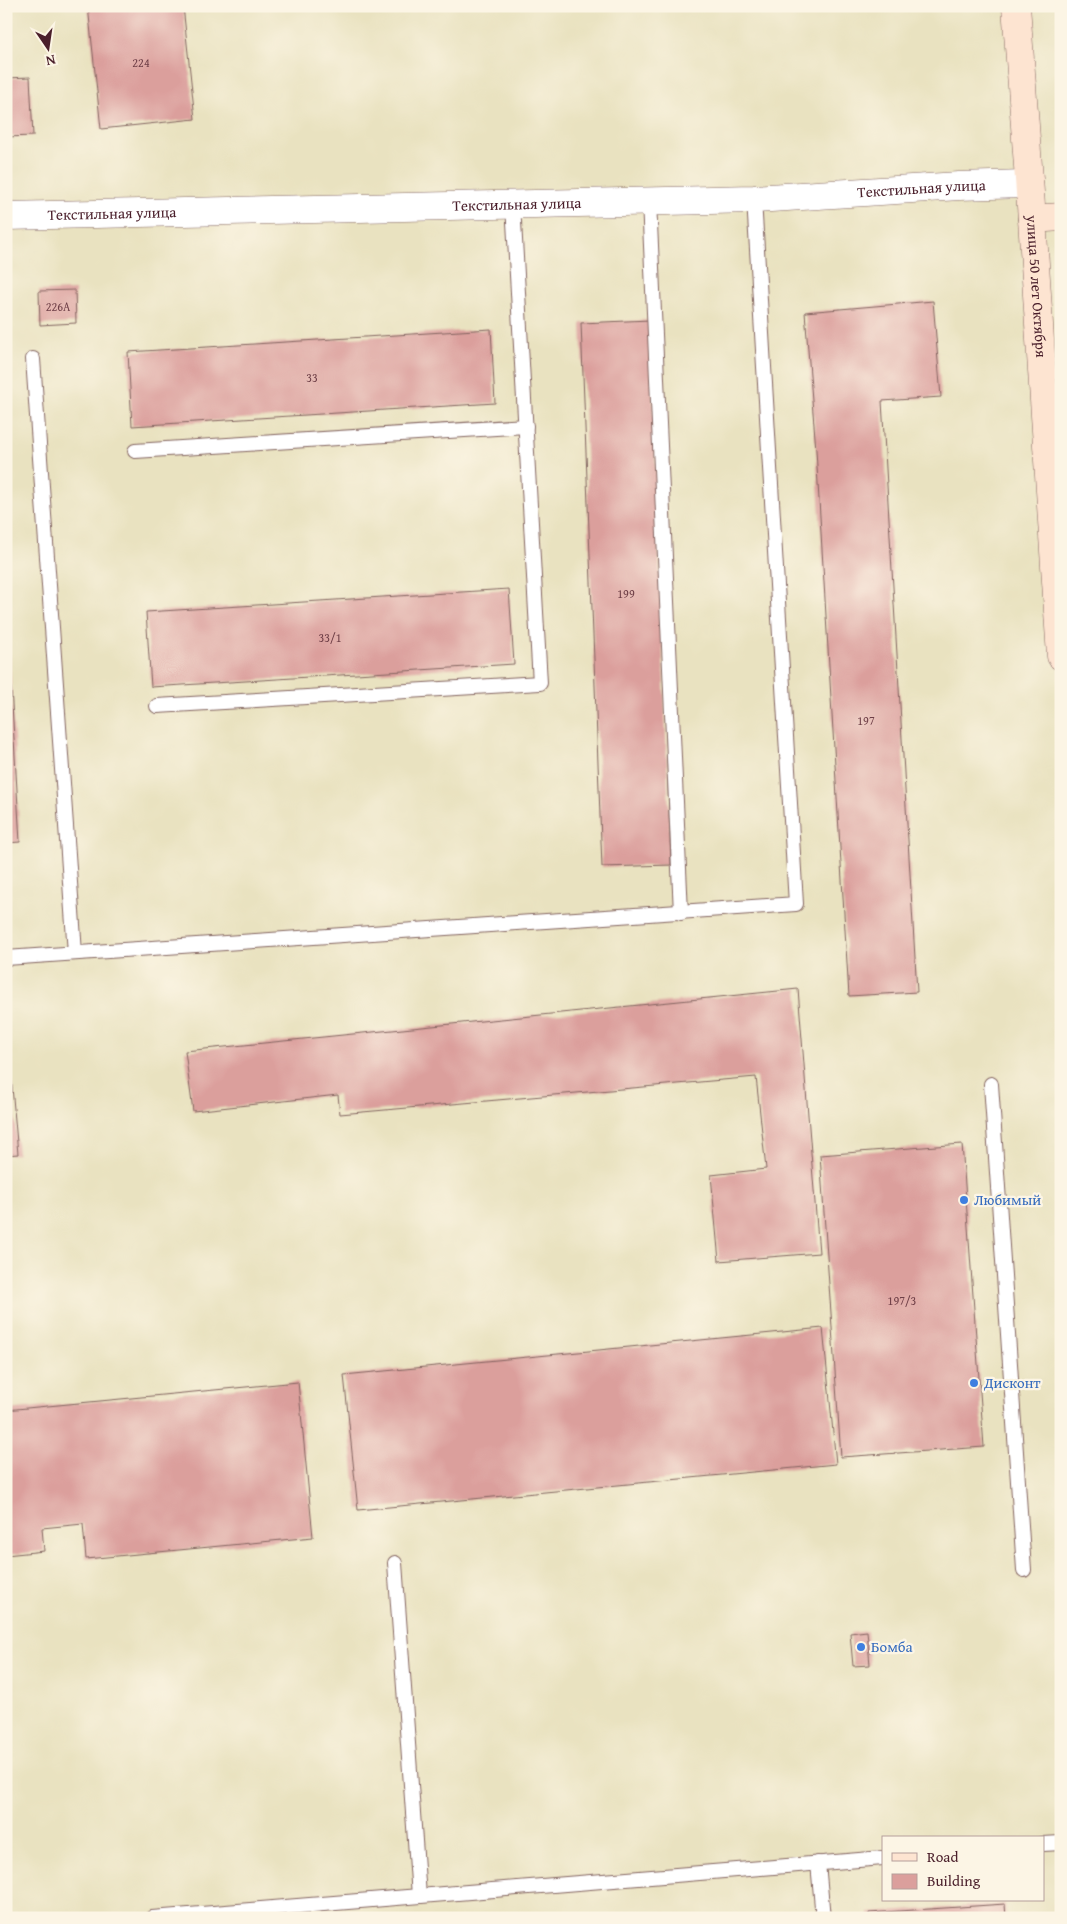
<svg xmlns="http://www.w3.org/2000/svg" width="1067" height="1924" font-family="'Gentium Book Plus',serif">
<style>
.building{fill:#db9f9c}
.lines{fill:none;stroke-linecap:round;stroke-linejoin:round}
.service-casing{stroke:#82635f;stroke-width:16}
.tertiary-casing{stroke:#82635f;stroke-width:29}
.secondary-casing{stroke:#82635f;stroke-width:29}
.service{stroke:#fff;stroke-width:14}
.tertiary{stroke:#fff;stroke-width:28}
.secondary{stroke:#fde4d1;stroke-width:28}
.shop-dot{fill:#3f7fe0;stroke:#fcf5e5;stroke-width:2}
.labels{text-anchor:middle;stroke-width:4.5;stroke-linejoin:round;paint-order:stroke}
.number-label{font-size:12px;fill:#6e3f47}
.street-label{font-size:15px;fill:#4a1f2b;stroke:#fcf5e5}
.shop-label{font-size:15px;fill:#366cbe;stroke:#fcf5e5;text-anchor:start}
</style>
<rect width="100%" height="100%" fill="#fcf5e5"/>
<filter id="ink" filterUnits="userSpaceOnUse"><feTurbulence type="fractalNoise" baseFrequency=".02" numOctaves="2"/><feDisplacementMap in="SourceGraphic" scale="10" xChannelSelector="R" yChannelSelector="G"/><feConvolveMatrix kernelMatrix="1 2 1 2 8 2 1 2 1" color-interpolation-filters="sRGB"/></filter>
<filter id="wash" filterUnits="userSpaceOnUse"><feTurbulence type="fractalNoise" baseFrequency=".0096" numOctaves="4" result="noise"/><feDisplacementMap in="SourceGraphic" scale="20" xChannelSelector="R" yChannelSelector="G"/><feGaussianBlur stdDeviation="1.12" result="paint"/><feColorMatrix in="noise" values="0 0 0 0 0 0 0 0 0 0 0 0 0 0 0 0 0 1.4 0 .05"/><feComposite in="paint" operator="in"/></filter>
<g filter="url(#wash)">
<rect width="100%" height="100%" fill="#e9e2c0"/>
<g id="blocks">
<g class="building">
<path d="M88 6H183L195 119 101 129Z"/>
<path d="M30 77 33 136 6 137V78Z"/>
<path d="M75 290 76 323 40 325 39 291Z"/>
<path d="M933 301 941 397 882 401 917 992 849 996 816 450 805 312Z"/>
<path d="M650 320 671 865 602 867 581 323Z"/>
<path d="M491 329 495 403 132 426 128 352Z"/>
<path d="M509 589 514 664 151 687 146 612Z"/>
<path d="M6 634H8L20 842 6 843Z"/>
<path d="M798 989 819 1253 719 1261 711 1175 766 1169 756 1077 340 1114 338 1095 193 1111 185 1051Z"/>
<path d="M6 1053H9L18 1154 6 1155Z"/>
<path d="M962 1144 984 1447 841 1457 820 1155Z"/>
<path d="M823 1328 836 1464 358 1510 344 1375Z"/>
<path d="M298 1382 313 1537 86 1559 83 1524 42 1528 44 1551 6 1555V1410Z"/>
<path d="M867 1631 870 1665 853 1666 850 1633Z"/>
<path d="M1005 1904 1006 1918H869V1913Z"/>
</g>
</g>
</g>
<g filter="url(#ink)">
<use href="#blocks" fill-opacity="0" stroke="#82635f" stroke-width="1"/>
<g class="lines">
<g class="service-casing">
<g id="service">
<path d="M649 201 681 913"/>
<path d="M33 359 75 953"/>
<path d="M135 451 526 426"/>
<path d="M157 706 540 683 513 204"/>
<path d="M6 958 796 904 754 199"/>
<path d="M991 1084 1024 1570"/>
<path d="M395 1563 419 1896"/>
<path d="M1043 1844 1061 1843"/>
<path d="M818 1863 823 1918"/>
<path d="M152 1918 883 1858"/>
</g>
</g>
<g class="tertiary-casing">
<g id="tertiary">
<path id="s1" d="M6 216 754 199 959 186 1028 184"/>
</g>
</g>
<g class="secondary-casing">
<g id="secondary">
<path id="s2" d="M1016 6 1032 219 1061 656"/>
<path d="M1032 219 1061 217"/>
</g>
</g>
<use href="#service" class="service"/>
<use href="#tertiary" class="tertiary"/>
<use href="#secondary" class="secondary"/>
</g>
</g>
<g class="shop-dot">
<circle cx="964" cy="1200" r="5"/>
<circle cx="974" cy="1383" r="5"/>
<circle cx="861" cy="1647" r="5"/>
</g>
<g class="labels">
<g class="number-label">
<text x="141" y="67">224</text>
<text x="58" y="311">226А</text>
<text x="312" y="382">33</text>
<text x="626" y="598">199</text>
<text x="330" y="642">33/1</text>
<text x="866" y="725">197</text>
<text x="902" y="1305">197/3</text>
</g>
<g class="street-label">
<text dy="5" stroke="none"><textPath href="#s1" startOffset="916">Текстильная улица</textPath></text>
<text dy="5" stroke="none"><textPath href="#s1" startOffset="511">Текстильная улица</textPath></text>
<text dy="5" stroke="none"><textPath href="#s1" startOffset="106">Текстильная улица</textPath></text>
<text dy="5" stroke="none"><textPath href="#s2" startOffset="281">улица 50 лет Октября</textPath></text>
</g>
<g class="shop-label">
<text x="974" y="1205">Любимый</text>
<text x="984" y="1388">Дисконт</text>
<text x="871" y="1652">Бомба</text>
</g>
</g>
<rect width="1067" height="1924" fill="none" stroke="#fcf5e5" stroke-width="25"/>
<rect x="882" y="1836" width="162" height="65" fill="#fcf5e5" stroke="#b59f9b"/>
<rect x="892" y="1853" width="25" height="8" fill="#fde4d1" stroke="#b59f9b"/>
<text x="927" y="1862" font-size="15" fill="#4a1f2b">Road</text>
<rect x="892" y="1874" width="25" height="15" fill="#db9f9c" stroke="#b59f9b"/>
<text x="927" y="1886" font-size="15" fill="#4a1f2b">Building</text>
<g transform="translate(48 48) rotate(167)" stroke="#fcf5e5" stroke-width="4" paint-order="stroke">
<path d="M0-4L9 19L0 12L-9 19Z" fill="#4a1f2b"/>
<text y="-8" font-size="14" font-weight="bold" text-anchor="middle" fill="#4a1f2b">N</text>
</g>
</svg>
